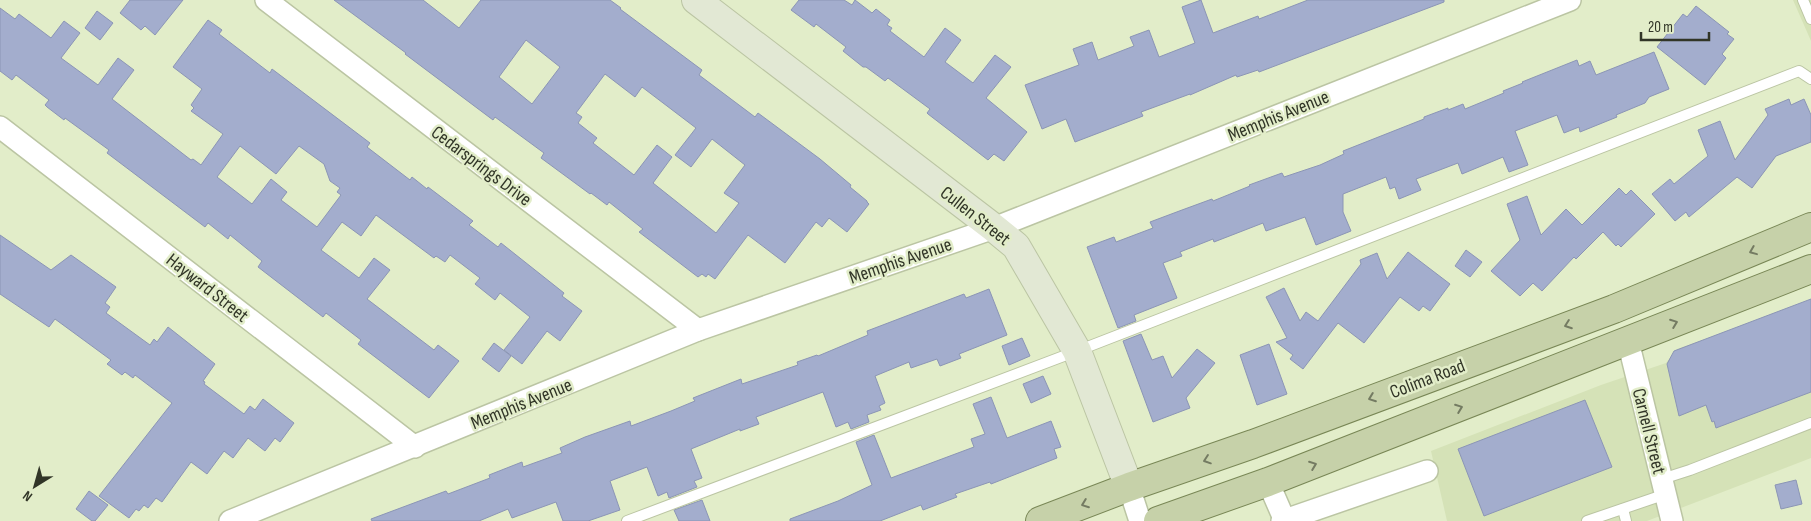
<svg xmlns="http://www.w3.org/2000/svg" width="1811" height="521" font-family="'Sofia Sans Condensed',sans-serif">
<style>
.built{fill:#d5e2b7}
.building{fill:#a3adcd;stroke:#8b95b5;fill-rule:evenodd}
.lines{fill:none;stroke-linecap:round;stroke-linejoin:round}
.lane-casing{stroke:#bbc5a3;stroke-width:12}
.street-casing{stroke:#bbc5a3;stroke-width:24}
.secondary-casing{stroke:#bbc5a3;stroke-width:30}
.primary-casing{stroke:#798756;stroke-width:30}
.lane{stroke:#fff;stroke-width:10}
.street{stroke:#fff;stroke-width:21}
.secondary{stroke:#e2e8d4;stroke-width:28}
.primary{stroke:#c6d1a9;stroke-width:28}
.oneway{stroke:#747b62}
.labels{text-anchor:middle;stroke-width:5;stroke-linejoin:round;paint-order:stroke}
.street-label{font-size:19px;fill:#313527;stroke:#e2edc9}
</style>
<rect width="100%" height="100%" fill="#e2edc9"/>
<g class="built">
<path d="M1793 0H1811V41Z"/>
<path d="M1811 302V458L1647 521H1447L1431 451 1601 385 1666 363 1677 349Z"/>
</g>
<g class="building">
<path d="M130 0H183L155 35 145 26 141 30 120 13Z"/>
<path d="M334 0H423L459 28 481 0H610L621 8 620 9 702 70 699 75 755 117 758 113 820 159 851 185 850 187 867 201V202L869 204 847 232 829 218 822 227 816 222 785 263 748 235 715 279 708 274 706 277 702 274 698 277 639 232 643 229 609 202 607 205 591 193 590 194 541 158 544 153 495 117 493 120 405 54 406 53ZM526 40 560 67 532 104 499 77ZM605 74 635 97 642 87 696 128 675 155 691 167 712 139 745 165 724 193 739 203 716 233 653 183 672 157 657 145 634 175 593 143 597 138 578 123 582 117 576 113Z"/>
<path d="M799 0H844L852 5 855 0 872 13 876 9 890 20 887 25 892 28 890 31 924 57 945 28 961 40 945 62 973 83 995 55 1011 67 986 98 1027 132 1004 161 994 154 988 160 928 114 927 113 930 109 888 78 885 81 866 67H863L843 51 846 47 816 24 814 27 791 10Z"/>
<path d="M1201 0 1213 33 1258 16 1259 19 1308 0H1444V2L1259 72 1258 70 1237 77 1236 75 1190 95V94L1141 112 1143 116 1075 142 1066 119 1042 129 1025 85 1079 65 1073 49 1092 42 1098 60 1134 46 1130 37 1149 30 1159 57 1195 43 1182 7Z"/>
<path d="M1696 6 1729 32 1727 34 1734 39 1722 54 1726 58 1705 85 1657 47 1683 14 1687 17Z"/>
<path d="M0 8 15 19 19 14 51 38 64 21 80 33 61 58 98 85 118 58 134 70 112 99 191 160 193 159 201 165 223 134 191 111 194 108 191 105 202 89 173 67 208 20 222 30 219 34 270 73 272 69 370 143 367 147 410 180 412 177 427 189 428 187 473 221 469 225 498 247 501 243 564 293 562 296 582 311 560 341 547 331 522 364 504 350 530 317 500 293 495 300 475 284 480 278 450 255 445 262 436 256 434 258 376 215 361 236 342 222 321 250 359 278 374 258 390 270 367 299 434 350 438 345 459 361 429 398 358 344 361 340 326 313 323 317 258 267 262 261 230 235 228 239 208 223 205 227 107 153 109 150 65 118 64 120 47 107 45 105 49 100 16 75 12 80 0 71ZM240 146 276 174 299 146 324 164 330 181 340 188 337 192 341 195 317 227 281 200 287 192 271 179 252 204 217 177Z"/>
<path d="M97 11 113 23 100 40 85 28Z"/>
<path d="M1654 52 1669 89 1649 97 1645 103 1616 115 1617 117 1580 132 1579 127 1564 133 1557 115 1515 131 1528 165 1509 172 1503 157 1462 174 1458 163 1416 179 1421 190 1399 199 1395 187 1390 189 1386 177 1343 194V212L1351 231 1316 245 1305 217 1266 231 1263 223 1214 242 1213 239 1180 252 1182 256 1163 263 1177 298 1134 315 1136 321 1118 328 1087 247 1114 237 1116 242 1153 228 1150 222 1182 210 1212 199 1213 201 1250 186 1249 185 1282 173 1284 177 1320 165 1344 154 1343 151 1424 119V117L1448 108V110L1463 104 1465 109 1504 93 1503 91 1523 83 1522 82 1577 60 1579 66 1590 61 1596 75Z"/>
<path d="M1789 99 1791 105 1804 99 1811 115V142L1776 156 1752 188 1737 177 1689 217 1686 212 1675 221 1652 194 1670 179 1674 184 1708 156 1698 130 1720 121 1735 160 1768 115 1765 109Z"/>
<path d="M1619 188 1626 195 1631 190 1655 214 1621 247 1618 244 1616 246 1603 232 1576 259 1574 257 1542 291 1533 283 1520 296 1491 271 1520 240 1507 204 1527 196 1541 235 1566 209 1582 225Z"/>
<path d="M0 235 51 270 71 255 116 287 105 303 110 307 106 313 150 345 154 339 157 342 168 327 215 364 203 381 205 382 204 384 244 414 250 406 255 410 263 399 294 423 280 442 275 438 265 451 248 438 233 458 224 451 207 474 191 462 162 502 156 498 148 508 144 505 139 511 136 509 129 518 99 496 172 403 135 375 133 378 125 372 122 375 107 364 111 360 55 319 49 327 0 294Z"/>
<path d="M1466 250 1482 262 1470 277 1455 266Z"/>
<path d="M1408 252 1450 284 1430 311 1423 306 1419 311 1400 297 1364 343 1338 323 1303 369 1290 359 1293 355 1276 342 1287 338 1266 297 1284 288 1300 321 1306 312 1318 321 1361 264 1360 260 1377 253 1387 279Z"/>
<path d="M989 289 1007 335 959 354 961 358 940 366 937 359 911 368 909 362 875 376 885 403 879 406 881 410 867 415 869 422 851 429 848 422 836 427 823 392 756 417 759 424 740 431V429L691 449 702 478 694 481 697 487 669 498 667 492 658 496 647 467 610 481 620 510 588 521H563L556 502 512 518 508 509 479 521H372L371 519 446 491 448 494 490 478 489 475 522 462 523 467 562 453 560 448 585 437 630 421 631 426 671 411 695 401 693 398 741 379 742 384 798 365 797 362 817 355 818 356 868 335 867 331 964 294 966 298Z"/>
<path d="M1811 299V392L1716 428 1714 421 1712 422 1706 405 1679 416 1667 364 1674 351Z"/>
<path d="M1141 334 1152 360 1163 356 1172 378 1197 349 1215 363 1186 398 1190 408 1153 422 1123 341Z"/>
<path d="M1022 338 1030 356 1009 365 1002 346Z"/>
<path d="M494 343 511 356 499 372 482 359Z"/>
<path d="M1269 344 1287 394 1257 405 1240 355Z"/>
<path d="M1043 376 1051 394 1031 403 1023 384Z"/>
<path d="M991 397 1007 438 1051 421 1061 447 1054 449 1057 458 991 484 990 482 955 494 957 497 923 510 921 505 880 521H790V519L838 501 872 485 856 442 874 435 891 478 974 447 971 439 985 434 973 404Z"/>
<path d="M1585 400 1612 467 1484 516 1458 449Z"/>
<path d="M1796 480 1802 504 1781 509 1775 485Z"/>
<path d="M89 491 108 505 95 521H92L76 509Z"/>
<path d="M702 500 710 521H679L674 510Z"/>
</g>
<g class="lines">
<g class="lane-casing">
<g id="lane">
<path d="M1803 0 1811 19"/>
<path d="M1662 479 1690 470 1811 423"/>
<path d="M1623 509 1626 521"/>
<path d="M627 521 1077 351 1799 71 1811 79"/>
<path d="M1587 521 1666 494"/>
</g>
</g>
<g class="street-casing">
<g id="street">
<path d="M266 0 698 330"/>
<path d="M0 127 415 447"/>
<path d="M1628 341 1672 521"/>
<path d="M1268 482 1285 521"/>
<path d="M1129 487 1140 521"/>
<path d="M230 521 698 330 994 228 1570 0"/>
<path d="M1282 521 1427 471"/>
</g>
</g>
<g class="secondary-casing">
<path id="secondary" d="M696 0 994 228 1016 246 1077 351 1129 487"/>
</g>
<g class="primary-casing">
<g id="primary">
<path d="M1040 521 1129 487 1253 444 1614 309 1811 227"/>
<path d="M1158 521 1268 482 1811 269"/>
</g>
</g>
<use href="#lane" class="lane"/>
<use href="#street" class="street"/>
<use href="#secondary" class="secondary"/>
<use href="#primary" class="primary"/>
</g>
<defs><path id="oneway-chevron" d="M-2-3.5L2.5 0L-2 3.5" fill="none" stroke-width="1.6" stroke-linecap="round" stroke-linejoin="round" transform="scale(1.25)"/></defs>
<g class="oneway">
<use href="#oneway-chevron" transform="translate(1753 251) rotate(158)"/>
<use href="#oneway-chevron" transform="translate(1674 323) rotate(-21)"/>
<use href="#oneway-chevron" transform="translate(1568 325) rotate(160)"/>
<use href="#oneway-chevron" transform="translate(1372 398) rotate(159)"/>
<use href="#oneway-chevron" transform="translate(1459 408) rotate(-21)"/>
<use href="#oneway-chevron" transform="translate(1207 460) rotate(161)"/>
<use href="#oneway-chevron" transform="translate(1313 465) rotate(-21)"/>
<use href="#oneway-chevron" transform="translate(1085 504) rotate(159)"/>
</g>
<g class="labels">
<g class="street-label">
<text transform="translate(1278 115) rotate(-22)" y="7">Memphis Avenue</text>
<text transform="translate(482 165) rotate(37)" y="7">Cedarsprings Drive</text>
<text transform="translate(976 215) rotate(38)" y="7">Cullen Street</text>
<text transform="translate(900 260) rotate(-19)" y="7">Memphis Avenue</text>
<text transform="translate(208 287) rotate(38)" y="7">Hayward Street</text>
<text transform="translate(1427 378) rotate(-21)" y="7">Colima Road</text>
<text transform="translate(521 403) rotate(-22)" y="7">Memphis Avenue</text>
<text transform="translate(1650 431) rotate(76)" y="7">Carnell Street</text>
</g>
</g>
<g transform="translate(35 486) rotate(217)" stroke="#e2edc9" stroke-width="4" paint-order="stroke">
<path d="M0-4L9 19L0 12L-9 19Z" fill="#313527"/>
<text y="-8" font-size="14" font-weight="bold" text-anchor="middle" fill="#313527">N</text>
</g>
<path d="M1641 32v8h68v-8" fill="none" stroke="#313527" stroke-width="2.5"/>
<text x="1648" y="32" font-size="15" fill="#313527" stroke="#e2edc9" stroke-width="4" paint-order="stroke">20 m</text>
</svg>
